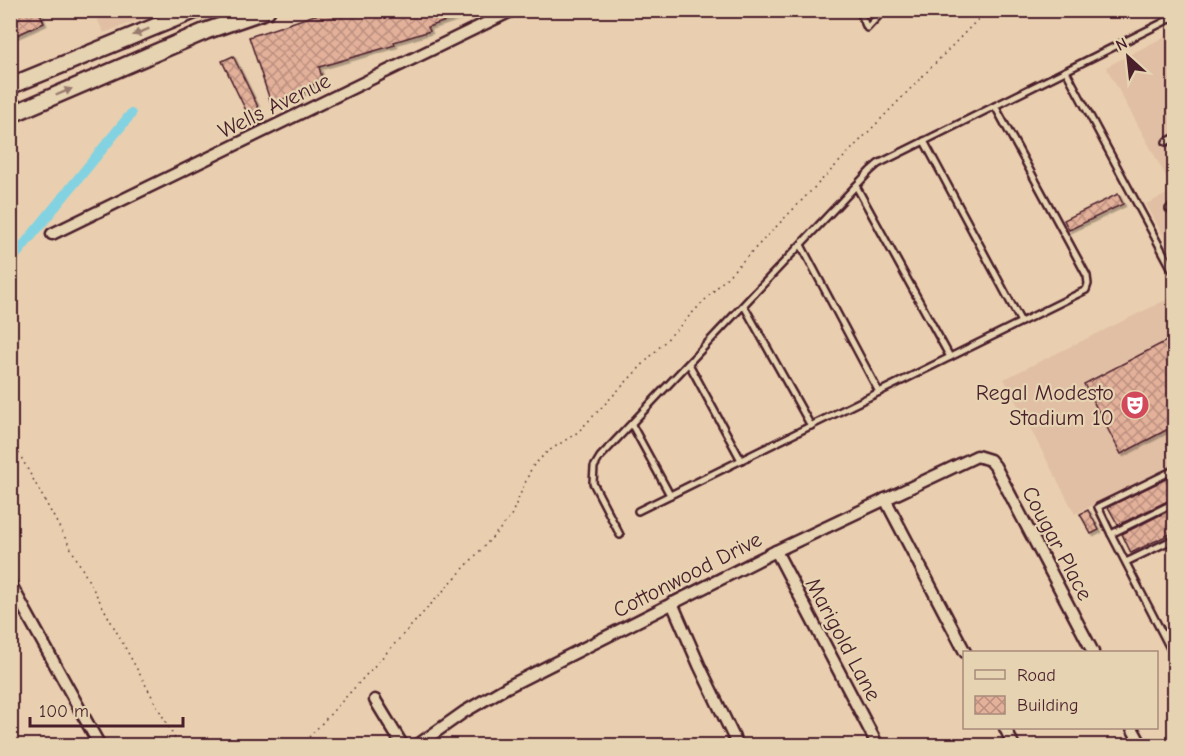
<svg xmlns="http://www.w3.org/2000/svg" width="1185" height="756" font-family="'Comic Neue',sans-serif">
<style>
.built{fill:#e1bfa4}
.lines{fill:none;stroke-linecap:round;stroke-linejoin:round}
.canal{stroke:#83d2e1;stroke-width:10}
.building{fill:url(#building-cross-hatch);stroke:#4a1f2b;stroke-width:1.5;filter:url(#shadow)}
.service-casing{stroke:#4a1f2b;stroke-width:10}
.minor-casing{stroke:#4a1f2b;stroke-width:15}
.secondary-casing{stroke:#4a1f2b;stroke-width:20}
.path{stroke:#4a1f2b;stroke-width:1.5;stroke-dasharray:1.5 4.5;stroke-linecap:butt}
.service{stroke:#e6d3b1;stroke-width:5}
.minor{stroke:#e6d3b1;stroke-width:10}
.secondary{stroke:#e6d3b1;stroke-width:15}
.oneway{fill:#98796e}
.labels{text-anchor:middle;stroke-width:4.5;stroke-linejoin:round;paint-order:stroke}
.street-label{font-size:22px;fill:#4a1f2b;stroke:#e6d3b1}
.poi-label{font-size:22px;fill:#4a1f2b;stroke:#e6d3b1;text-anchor:end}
</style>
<defs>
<pattern id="building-cross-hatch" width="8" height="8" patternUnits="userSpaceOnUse" patternTransform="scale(1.5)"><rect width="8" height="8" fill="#e3b09a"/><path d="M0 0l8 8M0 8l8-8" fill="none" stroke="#ba8f7e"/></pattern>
<filter id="shadow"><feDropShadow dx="2.5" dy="2.5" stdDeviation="0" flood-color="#0004"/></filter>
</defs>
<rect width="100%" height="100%" fill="#e9cfaf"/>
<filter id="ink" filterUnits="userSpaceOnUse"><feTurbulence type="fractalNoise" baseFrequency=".0167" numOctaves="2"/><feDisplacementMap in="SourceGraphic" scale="12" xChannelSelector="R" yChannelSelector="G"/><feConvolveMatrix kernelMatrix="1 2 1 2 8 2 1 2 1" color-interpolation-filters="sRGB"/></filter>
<g filter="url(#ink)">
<g class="built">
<path d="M93 11H162L104 33Z"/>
<path d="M1166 36 1174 53V256L1146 204 1174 191 1106 67Z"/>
<path d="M1174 296V465L1075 514 1004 379Z"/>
</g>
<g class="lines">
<path class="canal" d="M10 262 131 114"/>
</g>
<g class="building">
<path d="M10 10H39L44 23 10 38Z"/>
<path d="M330 10H472L473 12 428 27 430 31 394 42 395 45 319 67 323 81 310 86 311 90 271 103 249 37Z"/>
<path d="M233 56 265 121 254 127 222 61Z"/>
<path d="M1118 194 1123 204 1069 230 1064 220Z"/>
<path d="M1174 337V426L1121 454 1084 384Z"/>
<path d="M1174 475V498L1118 525 1108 507Z"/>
<path d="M1174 508V532L1131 553 1122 534Z"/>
<path d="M1088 510 1099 530 1091 534 1080 514Z"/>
</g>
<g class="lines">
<g class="service-casing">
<g id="service">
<path d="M106 10H110"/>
<path d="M859 10 867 28 884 10"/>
<path d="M1066 71 1174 273"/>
<path d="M924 141 1021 322"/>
<path d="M1166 142 1174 138"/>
<path d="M856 186 950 357"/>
<path d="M1169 209 1174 206"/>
<path d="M801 245 879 392"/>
<path d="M744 306 811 426"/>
<path d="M689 364 741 460"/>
<path d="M632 425 670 495"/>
<path d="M1174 470 1098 507 1111 534 1174 503"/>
<path d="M638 511 1086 290 1088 284 1087 276 995 106"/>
<path d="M1111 534 1174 656"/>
<path d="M620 535 593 483 594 467 600 457 870 171 878 164 1174 17"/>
<path d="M1126 562 1174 539"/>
</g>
</g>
<g class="minor-casing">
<g id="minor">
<path d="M52 234 513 10"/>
<path d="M885 499 965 652"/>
<path d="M776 551 878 746"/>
<path d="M10 583 100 746"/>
<path d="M672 603 699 665 738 746"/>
<path d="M375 700 403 746"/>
<path d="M1005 728 1014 746"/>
<path d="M1132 728 1142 746"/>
<path d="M416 746 464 712 507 687 776 551 977 456 990 460 995 466 1093 652"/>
</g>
</g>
<g class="secondary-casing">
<g id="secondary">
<path d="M10 86 196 10"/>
<path d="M10 115 206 31 267 10"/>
</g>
</g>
<g class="path">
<path d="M10 437 179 746"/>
<path d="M301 746 510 518 532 467 547 452 578 432 700 305 987 10"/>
</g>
<use href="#service" class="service"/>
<use href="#minor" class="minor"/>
<use href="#secondary" class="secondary"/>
</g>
<defs><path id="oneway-solid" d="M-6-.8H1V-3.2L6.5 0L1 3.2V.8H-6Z" transform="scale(1.5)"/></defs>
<g class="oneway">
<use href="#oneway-solid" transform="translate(141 32) rotate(158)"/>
<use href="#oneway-solid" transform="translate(64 92) rotate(-23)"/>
</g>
</g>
<defs>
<g id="theatre-disc" transform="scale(1.5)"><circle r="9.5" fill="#d1495b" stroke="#e6d3b1"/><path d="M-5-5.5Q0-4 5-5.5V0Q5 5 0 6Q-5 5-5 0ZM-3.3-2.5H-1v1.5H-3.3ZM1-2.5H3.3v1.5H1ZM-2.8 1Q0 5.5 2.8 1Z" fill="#fff"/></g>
</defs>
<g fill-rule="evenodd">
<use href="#theatre-disc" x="1135" y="405"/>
</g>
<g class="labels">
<g class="street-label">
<text transform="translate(274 105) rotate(-26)" y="8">Wells Avenue</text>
<text transform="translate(1058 543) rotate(62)" y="8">Cougar Place</text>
<text transform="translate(687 574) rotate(-27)" y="8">Cottonwood Drive</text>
<text transform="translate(844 639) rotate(62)" y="8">Marigold Lane</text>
</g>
<g class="poi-label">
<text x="1114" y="400">Regal Modesto<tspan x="1114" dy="25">Stadium 10</tspan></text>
</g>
</g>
<rect width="1185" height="756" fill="none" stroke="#e6d3b1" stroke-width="36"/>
<rect x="18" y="18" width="1149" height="720" fill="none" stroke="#4a1f2b" stroke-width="2" filter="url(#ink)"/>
<rect x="963" y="651" width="195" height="78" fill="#e6d3b1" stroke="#a88b7b" stroke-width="1.5"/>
<rect x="975" y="670" width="30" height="9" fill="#e6d3b1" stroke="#a88b7b" stroke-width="1.5"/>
<text x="1017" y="681" font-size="18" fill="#4a1f2b">Road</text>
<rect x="975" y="696" width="30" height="18" fill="url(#building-cross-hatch)" stroke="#a88b7b" stroke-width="1.5"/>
<text x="1017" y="711" font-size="18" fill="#4a1f2b">Building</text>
<g transform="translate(1128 57) rotate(333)" stroke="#e6d3b1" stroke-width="4.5" paint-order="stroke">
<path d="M0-4.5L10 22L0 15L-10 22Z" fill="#4a1f2b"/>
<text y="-9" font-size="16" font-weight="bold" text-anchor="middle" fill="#4a1f2b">N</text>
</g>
<path d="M30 717v9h153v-9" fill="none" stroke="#4a1f2b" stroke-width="3"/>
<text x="39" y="717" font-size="18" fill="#4a1f2b" stroke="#e6d3b1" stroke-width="4.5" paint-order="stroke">100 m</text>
</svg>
